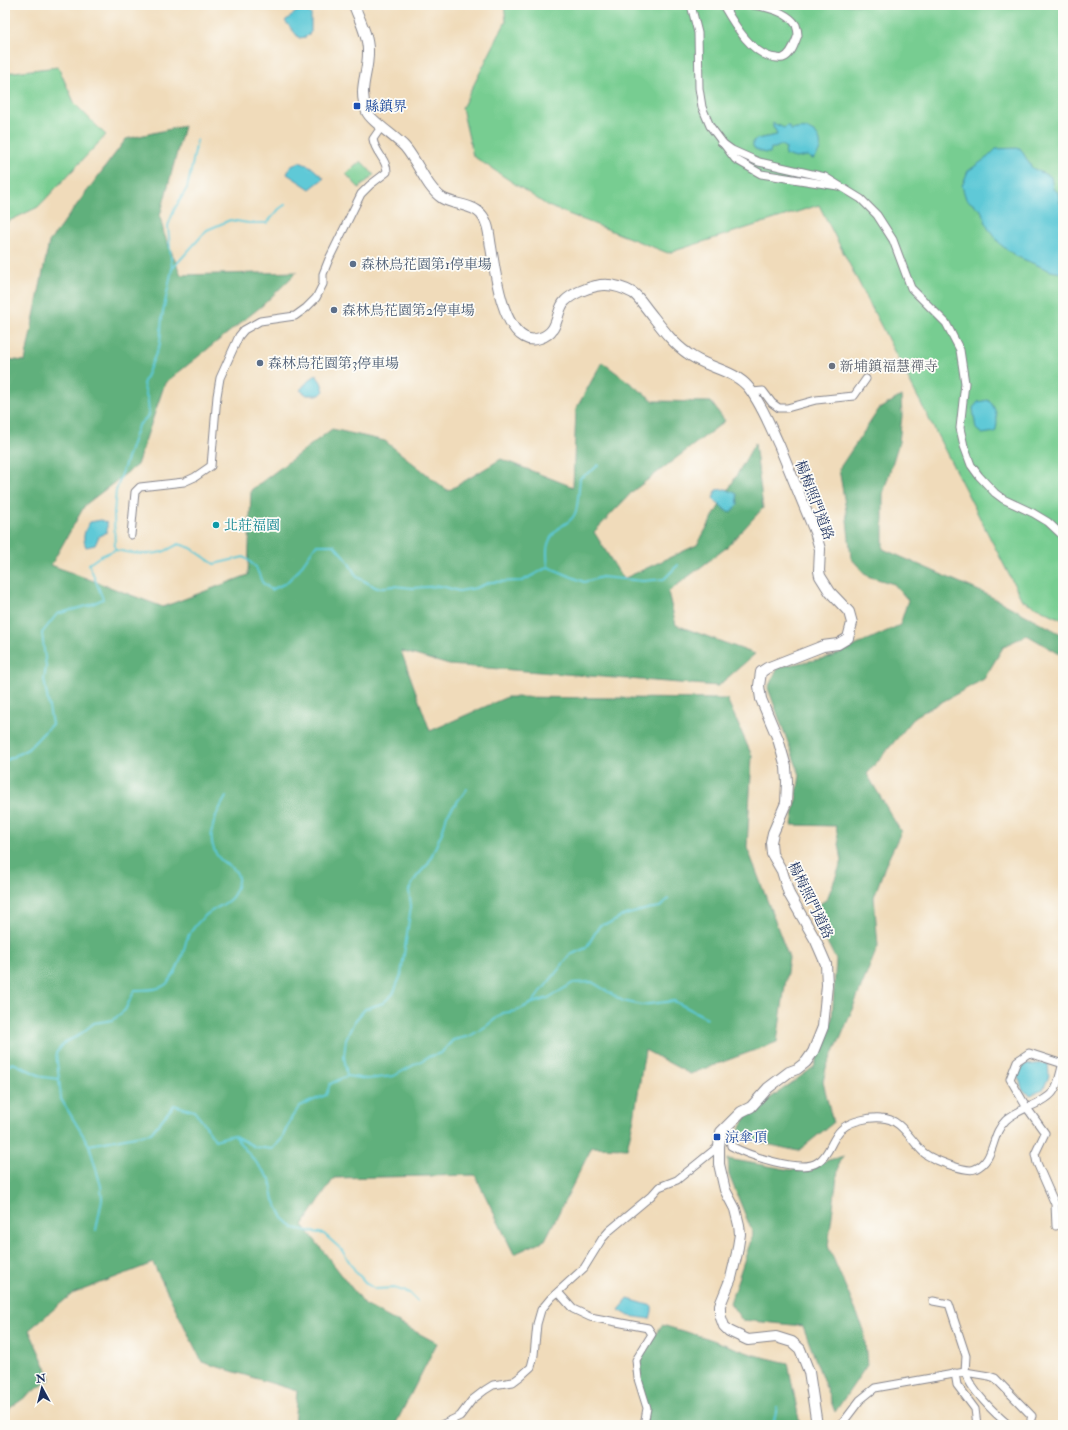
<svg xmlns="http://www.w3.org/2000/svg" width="1068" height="1430" font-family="'IM FELL Double Pica','Noto Serif TC',serif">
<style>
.green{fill:#77cd91;stroke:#497e78}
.forest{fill:#61b07b;stroke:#3e706c}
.water{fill:#5ec9d7;stroke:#3c7c9a}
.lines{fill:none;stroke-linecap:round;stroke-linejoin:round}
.stream{stroke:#5ec9d7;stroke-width:2}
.street-casing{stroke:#86858c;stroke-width:9}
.secondary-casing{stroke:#86858c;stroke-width:12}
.street{stroke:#fff;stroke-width:7}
.secondary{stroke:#fff;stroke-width:10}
.transit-dot{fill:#1a4fb4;stroke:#fdfcf7;stroke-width:1.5}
.service-dot{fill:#5c6f8a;stroke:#fdfcf7;stroke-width:1.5}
.worship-dot{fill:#6b7280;stroke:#fdfcf7;stroke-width:1.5}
.culture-dot{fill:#0f9aa8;stroke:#fdfcf7;stroke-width:1.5}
.labels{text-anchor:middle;stroke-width:3.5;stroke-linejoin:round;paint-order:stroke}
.transit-label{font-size:14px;fill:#164399;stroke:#fdfcf7;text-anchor:start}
.service-label{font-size:14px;fill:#4e5e75;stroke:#fdfcf7;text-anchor:start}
.worship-label{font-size:14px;fill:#5b616d;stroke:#fdfcf7;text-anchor:start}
.street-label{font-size:14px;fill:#1b2f5e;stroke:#fdfcf7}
.culture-label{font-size:14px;fill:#0d838f;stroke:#fdfcf7;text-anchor:start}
</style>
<rect width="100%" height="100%" fill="#fdfcf7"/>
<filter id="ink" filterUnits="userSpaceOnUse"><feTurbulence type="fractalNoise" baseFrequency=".025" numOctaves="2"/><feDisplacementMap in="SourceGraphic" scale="8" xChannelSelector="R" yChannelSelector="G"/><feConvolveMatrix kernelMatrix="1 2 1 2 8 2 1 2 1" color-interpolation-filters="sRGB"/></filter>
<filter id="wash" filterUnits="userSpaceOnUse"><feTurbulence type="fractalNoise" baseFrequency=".012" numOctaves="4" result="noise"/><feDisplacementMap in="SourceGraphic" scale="16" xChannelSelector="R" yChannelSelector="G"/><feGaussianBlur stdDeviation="0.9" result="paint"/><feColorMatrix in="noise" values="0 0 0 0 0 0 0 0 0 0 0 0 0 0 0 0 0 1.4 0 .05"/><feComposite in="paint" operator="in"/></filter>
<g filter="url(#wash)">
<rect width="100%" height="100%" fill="#f0dbba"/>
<g class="green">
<path d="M504 5H1063V620L1022 600 819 205 668 253 548 206 473 156 462 108 506 21Z"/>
<path d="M58 67 75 104 106 135 38 207 5 223V73Z"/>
<path d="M361 161 374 175 359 188 346 174Z"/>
</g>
<g class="forest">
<path d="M184 126 160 216 164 234 181 275 297 272 263 305 165 383 137 465 85 505 51 565 163 607 248 575 251 490 332 429 385 441 448 491 501 459 573 487 576 409 602 362 654 401 711 402 725 421 633 491 594 532 623 579 697 545 755 443 763 508 726 548 668 592 676 625 755 654 718 686 449 665 401 651 430 731 507 697 727 699 752 756 747 847 789 958 777 1042 690 1074 645 1050 634 1118 627 1148 592 1147 545 1240 514 1254 475 1175 334 1178 303 1225 365 1305 437 1343 395 1425H294L297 1391 202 1362 153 1263 72 1294 29 1330 51 1379 10 1408 5 1423V359L25 361 49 242 126 139Z"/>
<path d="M901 396 902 416 899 442 883 494V549L986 594 1063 635V656L1027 635 1004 646 984 679 916 716 867 774 901 832 885 866 874 897 878 946 841 1037 826 1068 823 1082 833 1123 798 1151 735 1137 748 1114 814 1067 832 1019 836 960 811 910 827 899 842 861 836 826 792 825 800 775 768 688 778 667 831 657 900 625 908 600 894 584 867 576 851 558 846 510 839 469 879 409Z"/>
<path d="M844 1156 839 1162 828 1246 864 1330 867 1365 835 1412 803 1326 742 1320 730 1303 753 1234 729 1175 728 1159 791 1170Z"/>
<path d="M662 1325 707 1338 754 1355 788 1363 800 1425H646L637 1363Z"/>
</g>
<g class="water">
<path d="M301 8 311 14V32L306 37 299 38 285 21Z"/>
<path d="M773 123 784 128 787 126H789L791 130C796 129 802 128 807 129 822 133 825 150 813 159L807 156 796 158 785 155 786 148 781 145 775 148H771L770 153H765L755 149 753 146V141L757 139 777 135 775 129 773 128Z"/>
<path d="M1020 148 1032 168 1051 177 1053 189 1058 192 1060 203 1063 205V271L1061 273 1051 271 1016 256 1001 245 988 228 981 210 966 199 962 186 968 171 988 157 996 149Z"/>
<path d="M299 162 310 166 324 178 310 189 287 174 290 167Z"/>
<path d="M316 375 321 382 324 391 320 395H307L300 390 309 380Z"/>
<path d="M988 400C997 408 999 421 995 432L982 434 976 429 973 408 978 402Z"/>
<path d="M726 489 737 494 738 505 729 513 713 499 716 490Z"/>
<path d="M101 520 107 523V532L99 536 95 545 86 547C82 537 84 531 90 522Z"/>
<path d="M1048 1063 1049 1076 1043 1090 1031 1095 1023 1091 1019 1079 1016 1076 1024 1065Z"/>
<path d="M628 1299 652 1306V1311L650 1319 629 1316 619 1310Z"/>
</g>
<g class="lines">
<g class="stream">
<path d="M172 269 168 226 174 210 187 188 191 171 197 140"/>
<path d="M115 550C131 553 147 556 162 552 168 550 174 546 179 544L191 548 214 564 244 557 256 567 262 582 271 590 286 583 298 571 316 545H334L347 560 357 577 377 588 394 586 413 588 441 586 459 591 476 588 491 582 522 581 548 567 584 582 602 577 643 581 664 579 678 565"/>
<path d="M548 567C546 551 545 541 559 528 565 523 573 521 576 511 578 505 579 486 580 478L593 470 598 465"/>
<path d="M5 761 28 749 52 724 44 679 46 667 42 633 57 614 90 605 103 599 89 564 99 557 115 550 114 513 116 491 138 426 149 415 148 401 143 384 160 344 162 317 172 269 207 230 230 220 248 223H267L279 209 286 204"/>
<path d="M532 1003 570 955 586 948 600 925 611 923 622 916 647 909 660 907 668 899"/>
<path d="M5 1067 13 1063 43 1077 59 1079 61 1099 89 1145 151 1133 174 1105 194 1111 206 1126 215 1140 233 1135 255 1147 272 1149 281 1140 292 1117 300 1106 326 1095 330 1084 347 1076 367 1079 394 1076 428 1057 441 1053 453 1040 470 1036 485 1027 503 1013 516 1011 530 1004 548 998 573 983 592 982 623 1001 641 1005 674 1001 707 1018"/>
<path d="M347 1076 344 1056 346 1039 354 1022 365 1009 383 1003 393 994 401 975 411 906 409 890 417 876 428 864 443 830 447 815 467 789"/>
<path d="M59 1079 56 1053 65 1042 78 1036 94 1023 113 1020 125 1010 135 990C144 989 157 991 165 985 173 979 180 962 183 953 185 947 186 938 190 933 194 927 201 919 206 915 220 904 236 903 238 881 240 869 227 866 220 859 203 840 215 815 226 797"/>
<path d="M234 1136 270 1179 274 1200 283 1218 294 1228 324 1234 341 1249 356 1272 367 1284 375 1289 394 1288 409 1293 417 1301"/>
<path d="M89 1145 101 1186 102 1199 96 1230"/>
<path d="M773 1425 777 1407"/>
</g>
</g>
</g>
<g filter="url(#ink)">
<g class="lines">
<g class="street-casing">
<g id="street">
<path d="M691 5 698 33 699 88 702 107 710 126 735 159 761 174 838 186"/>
<path d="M723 5C734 24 753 57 777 58 778 58 782 59 783 58 792 55 795 42 798 35 798 32 797 28 796 25 788 12 766 7 752 5"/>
<path d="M721 142 732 150 759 162 825 177 861 199 877 215 893 240 911 288 946 323 960 350 965 383 960 428 964 446 971 465 979 476 995 493 1003 499 1033 513 1048 522 1063 536"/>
<path d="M752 392 763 391 772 403 779 408H787L816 400 854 396 866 379"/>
<path d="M131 535 135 492 140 487 184 482 195 477 211 466 217 396 220 378 239 336 244 330 260 321 295 316 306 308 316 298 323 284V274L329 259 361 194 370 185 387 172C387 159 375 153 373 139L382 126"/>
<path d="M728 1125 731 1146C748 1155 801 1174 818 1162 825 1158 829 1149 832 1143 835 1138 838 1131 843 1128 851 1121 870 1117 881 1118 901 1118 911 1141 924 1153 931 1159 967 1173 975 1169 996 1160 990 1135 1006 1120 1018 1108 1043 1105 1053 1092 1059 1084 1060 1072 1063 1063"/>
<path d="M1056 1226 1055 1204 1037 1163 1035 1154 1045 1133 1027 1108 1010 1079 1017 1061 1029 1053 1063 1064"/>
<path d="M558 1292 573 1309 590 1317 648 1328 652 1334 636 1360 638 1379 647 1408 644 1425"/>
<path d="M955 1373 957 1385 975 1409 977 1425"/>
<path d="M441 1425 460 1416 472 1400 485 1390 493 1385 513 1382 521 1376 531 1367 534 1355 537 1324 541 1310 551 1298 584 1268 602 1239 609 1231 651 1196 659 1187 677 1180 719 1146"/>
<path d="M841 1425 860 1400 875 1388 965 1372 966 1356 949 1304 933 1301"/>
<path d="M1009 1425C995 1414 970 1389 965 1372L989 1376 995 1378 1032 1416 1031 1419"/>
</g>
</g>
<g class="secondary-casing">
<path id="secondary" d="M354 5C359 19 368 35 368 50 369 74 357 88 367 112 370 120 397 138 405 147 418 162 426 187 442 198 454 205 472 204 481 214 489 223 489 236 491 247 495 271 501 324 524 337 529 340 535 340 540 338 561 331 555 311 565 301 572 294 586 288 596 286 608 283 622 287 633 293 638 296 643 304 647 309 659 324 671 342 687 353 705 368 734 369 749 388 762 405 770 426 779 445 791 474 803 503 815 532L820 549 819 571 820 576 830 592 849 612 852 623 848 638 838 644 823 646 767 668 761 672 759 686 761 699 778 739 786 767 787 782 786 803 773 833 771 842 772 854 782 871 789 894 816 941 826 964 827 985 823 1027 813 1052 806 1062 797 1069 789 1072 768 1088 751 1107 741 1112 721 1132 719 1146V1164L725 1190 735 1209 739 1225 740 1234 737 1253 731 1278 720 1305V1315L724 1326 729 1331 748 1340 776 1337 792 1342 800 1349 809 1372 817 1425"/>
</g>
<use href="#street" class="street"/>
<use href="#secondary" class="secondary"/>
</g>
</g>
<g class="transit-dot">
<rect x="353" y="102" width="8" height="8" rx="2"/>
<rect x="713" y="1133" width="8" height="8" rx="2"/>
</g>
<g class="service-dot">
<circle cx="353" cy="264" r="4"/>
<circle cx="334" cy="310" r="4"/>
<circle cx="260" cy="363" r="4"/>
</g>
<circle class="worship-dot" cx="832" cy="366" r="4"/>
<circle class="culture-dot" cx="216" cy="525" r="4"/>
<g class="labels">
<g class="transit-label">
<text x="365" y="111">縣鎮界</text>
<text x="725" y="1142">涼傘頂</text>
</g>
<g class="service-label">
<text x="361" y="269">森林鳥花園第1停車場</text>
<text x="342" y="315">森林鳥花園第2停車場</text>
<text x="268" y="368">森林鳥花園第3停車場</text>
</g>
<g class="worship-label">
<text x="840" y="371">新埔鎮福慧禪寺</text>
</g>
<g class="street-label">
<text transform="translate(815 500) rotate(69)" y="5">楊梅照門道路</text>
<text transform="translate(811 900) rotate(64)" y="5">楊梅照門道路</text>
</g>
<g class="culture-label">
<text x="224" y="530">北莊福園</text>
</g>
</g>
<rect width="1068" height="1430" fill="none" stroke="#fdfcf7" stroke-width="20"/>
<g transform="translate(42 1388) rotate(353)" stroke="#fdfcf7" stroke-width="3" paint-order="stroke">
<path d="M0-3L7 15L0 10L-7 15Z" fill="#1b2f5e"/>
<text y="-6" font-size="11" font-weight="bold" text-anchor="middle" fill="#1b2f5e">N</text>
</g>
</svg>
